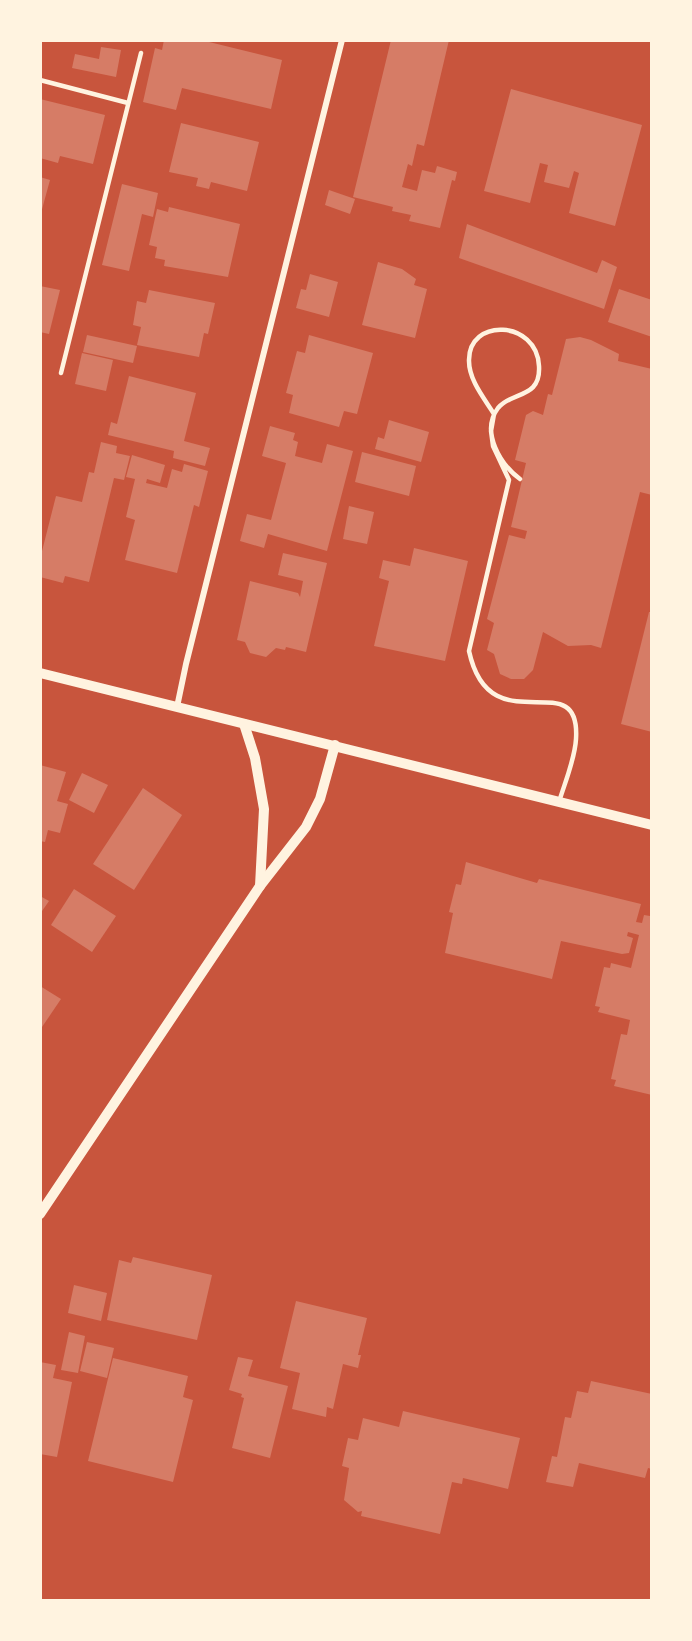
<svg xmlns="http://www.w3.org/2000/svg" width="692" height="1641" font-family="Raleway,sans-serif">
<style>
.building{fill:#d67c66}
.lines{fill:none;stroke-linecap:round;stroke-linejoin:round}
.service{stroke:#fff3e0;stroke-width:4.5}
.minor{stroke:#fff3e0;stroke-width:6}
.tertiary{stroke:#fff3e0;stroke-width:10}
</style>
<rect width="100%" height="100%" fill="#c8553d"/>
<g class="building">
<path d="M164 40H201L282 60 271 109 182 88 176 110 143 102 155 48 162 50Z"/>
<path d="M391 40H449L424 146 417 144 412 166 408 164 402 187 417 191 422 170 435 173 437 166 457 172 455 181 452 180 440 228 409 221 411 215 392 211 393 207 353 197Z"/>
<path d="M101 47 121 50 116 77 72 68 75 54 99 59Z"/>
<path d="M511 89 642 125 615 226 569 213 579 173 574 171 569 188 544 182 548 165 540 163 530 203 484 191Z"/>
<path d="M40 99 105 115 93 164 60 156 58 163 40 158Z"/>
<path d="M181 123 259 142 247 191 211 182 209 189 196 186 198 178 169 172Z"/>
<path d="M40 177 50 180 41 213H40Z"/>
<path d="M122 184 158 193 153 217 142 214 129 271 102 265Z"/>
<path d="M329 190 355 199 350 214 325 205Z"/>
<path d="M169 207 240 224 228 277 164 266 165 260 155 258 157 247 149 245 157 209 168 212Z"/>
<path d="M467 224 597 273 602 260 617 267 604 309 459 258Z"/>
<path d="M378 262 402 269 416 279 414 285 427 289 415 338 362 325Z"/>
<path d="M310 274 338 282 329 317 296 308 301 289 306 290Z"/>
<path d="M40 286 60 290 49 334 40 332Z"/>
<path d="M619 289 652 300V337L608 322Z"/>
<path d="M149 290 215 303 208 334 204 333 199 357 137 345 141 327 133 325 137 301 146 303Z"/>
<path d="M87 335 137 346 133 363 83 352Z"/>
<path d="M309 335 373 353 357 414 344 411 339 427 289 413 293 395 286 393 297 351 305 353Z"/>
<path d="M580 337 591 340 619 354 618 361 652 369V495L640 492 601 648 591 645 568 646 543 632 533 670 524 679H511L500 674 494 654 487 650 494 623 487 619 509 535 525 539 527 531 511 527 526 463 515 460 526 415 533 411 543 415 548 394 552 395 566 339Z"/>
<path d="M82 353 113 360 106 391 75 384Z"/>
<path d="M129 376 196 393 184 441 210 448 205 466 173 458 174 451 108 435 111 422 117 424Z"/>
<path d="M389 420 429 432 421 462 375 449 378 437 384 439Z"/>
<path d="M270 426 295 433 293 440 298 442 295 456 322 463 327 444 353 451 327 551 268 534 264 548 240 541 247 514 271 520 286 463 262 456Z"/>
<path d="M101 442 117 446 116 453 130 456 124 480 114 478 89 582 65 576 63 583 40 577V559L56 496 82 502 89 472 94 473Z"/>
<path d="M362 452 416 466 409 496 355 482Z"/>
<path d="M132 455 165 465 160 483 147 479 146 483 167 488 172 469 182 472 184 464 208 471 199 507 194 505 177 573 125 560 135 520 126 517 135 479 126 477Z"/>
<path d="M349 506 374 512 367 544 343 539Z"/>
<path d="M414 548 468 561 445 661 374 646 389 581 379 578 383 560 410 566Z"/>
<path d="M283 553 327 563 306 652 286 647 285 650 276 648 266 657 250 653 245 642 237 640 250 581 298 593 300 597 303 581 278 575Z"/>
<path d="M649 612H652V732L621 724Z"/>
<path d="M40 765 66 772 57 801 68 804 60 833 48 830 45 842 40 841Z"/>
<path d="M82 773 108 785 94 813 69 800Z"/>
<path d="M143 788 182 815 134 890 93 864Z"/>
<path d="M466 862 537 883 539 879 641 904 636 922 642 923 644 915 650 916 652 912V1095L614 1086 616 1080 611 1079 621 1034 627 1035 630 1020 598 1012 600 1007 595 1006 604 967 610 968 611 963 631 968 639 935 628 932 627 936 633 938 629 953 622 954 561 941 552 979 445 953 453 913 449 912 456 884 461 885Z"/>
<path d="M74 889 116 916 92 952 51 925Z"/>
<path d="M40 896 49 901 40 914Z"/>
<path d="M40 986 61 999 40 1030Z"/>
<path d="M133 1257 212 1275 197 1340 107 1320 119 1260 131 1263Z"/>
<path d="M74 1285 107 1293 101 1321 68 1313Z"/>
<path d="M296 1301 367 1318 358 1355H361L358 1368 343 1364 333 1409 327 1407 326 1417 292 1409 300 1373 280 1368Z"/>
<path d="M69 1332 85 1336 78 1373 61 1370Z"/>
<path d="M87 1342 114 1348 107 1378 80 1371Z"/>
<path d="M238 1357 253 1360 248 1376 288 1386 270 1458 232 1448 244 1398 241 1397 242 1394 229 1390Z"/>
<path d="M113 1358 188 1376 183 1397 193 1400 173 1482 88 1461Z"/>
<path d="M40 1362 56 1365 53 1378 72 1382 57 1457 40 1454Z"/>
<path d="M591 1381 652 1394V1469L648 1468 645 1478 579 1463 573 1487 546 1482 552 1456 557 1457 565 1417 571 1418 577 1391 588 1393Z"/>
<path d="M403 1411 520 1438 508 1489 463 1478 462 1484 452 1482 440 1534 361 1516 362 1511 358 1512 344 1500 349 1468 342 1466 348 1438 358 1440 363 1418 399 1427Z"/>
</g>
<g class="lines">
<g class="service">
<path d="M40 80 128 103"/>
<path d="M61 373 141 53"/>
<path d="M520 479C501 465 480 432 498 408 512 391 541 399 539 366 537 320 468 317 469 361 469 380 484 398 494 414L491 431 493 446 509 480 469 651C490 748 581 661 576 739 575 759 565 782 559 802"/>
</g>
<path class="minor" d="M177 707 186 664 342 40"/>
<g class="tertiary">
<path d="M40 673 652 825"/>
<path d="M244 724 255 758 264 809 260 886"/>
<path d="M40 1214 260 886 306 827 320 799 335 745"/>
</g>
</g>
<rect width="692" height="1641" fill="none" stroke="#fff3e0" stroke-width="84"/>
</svg>
